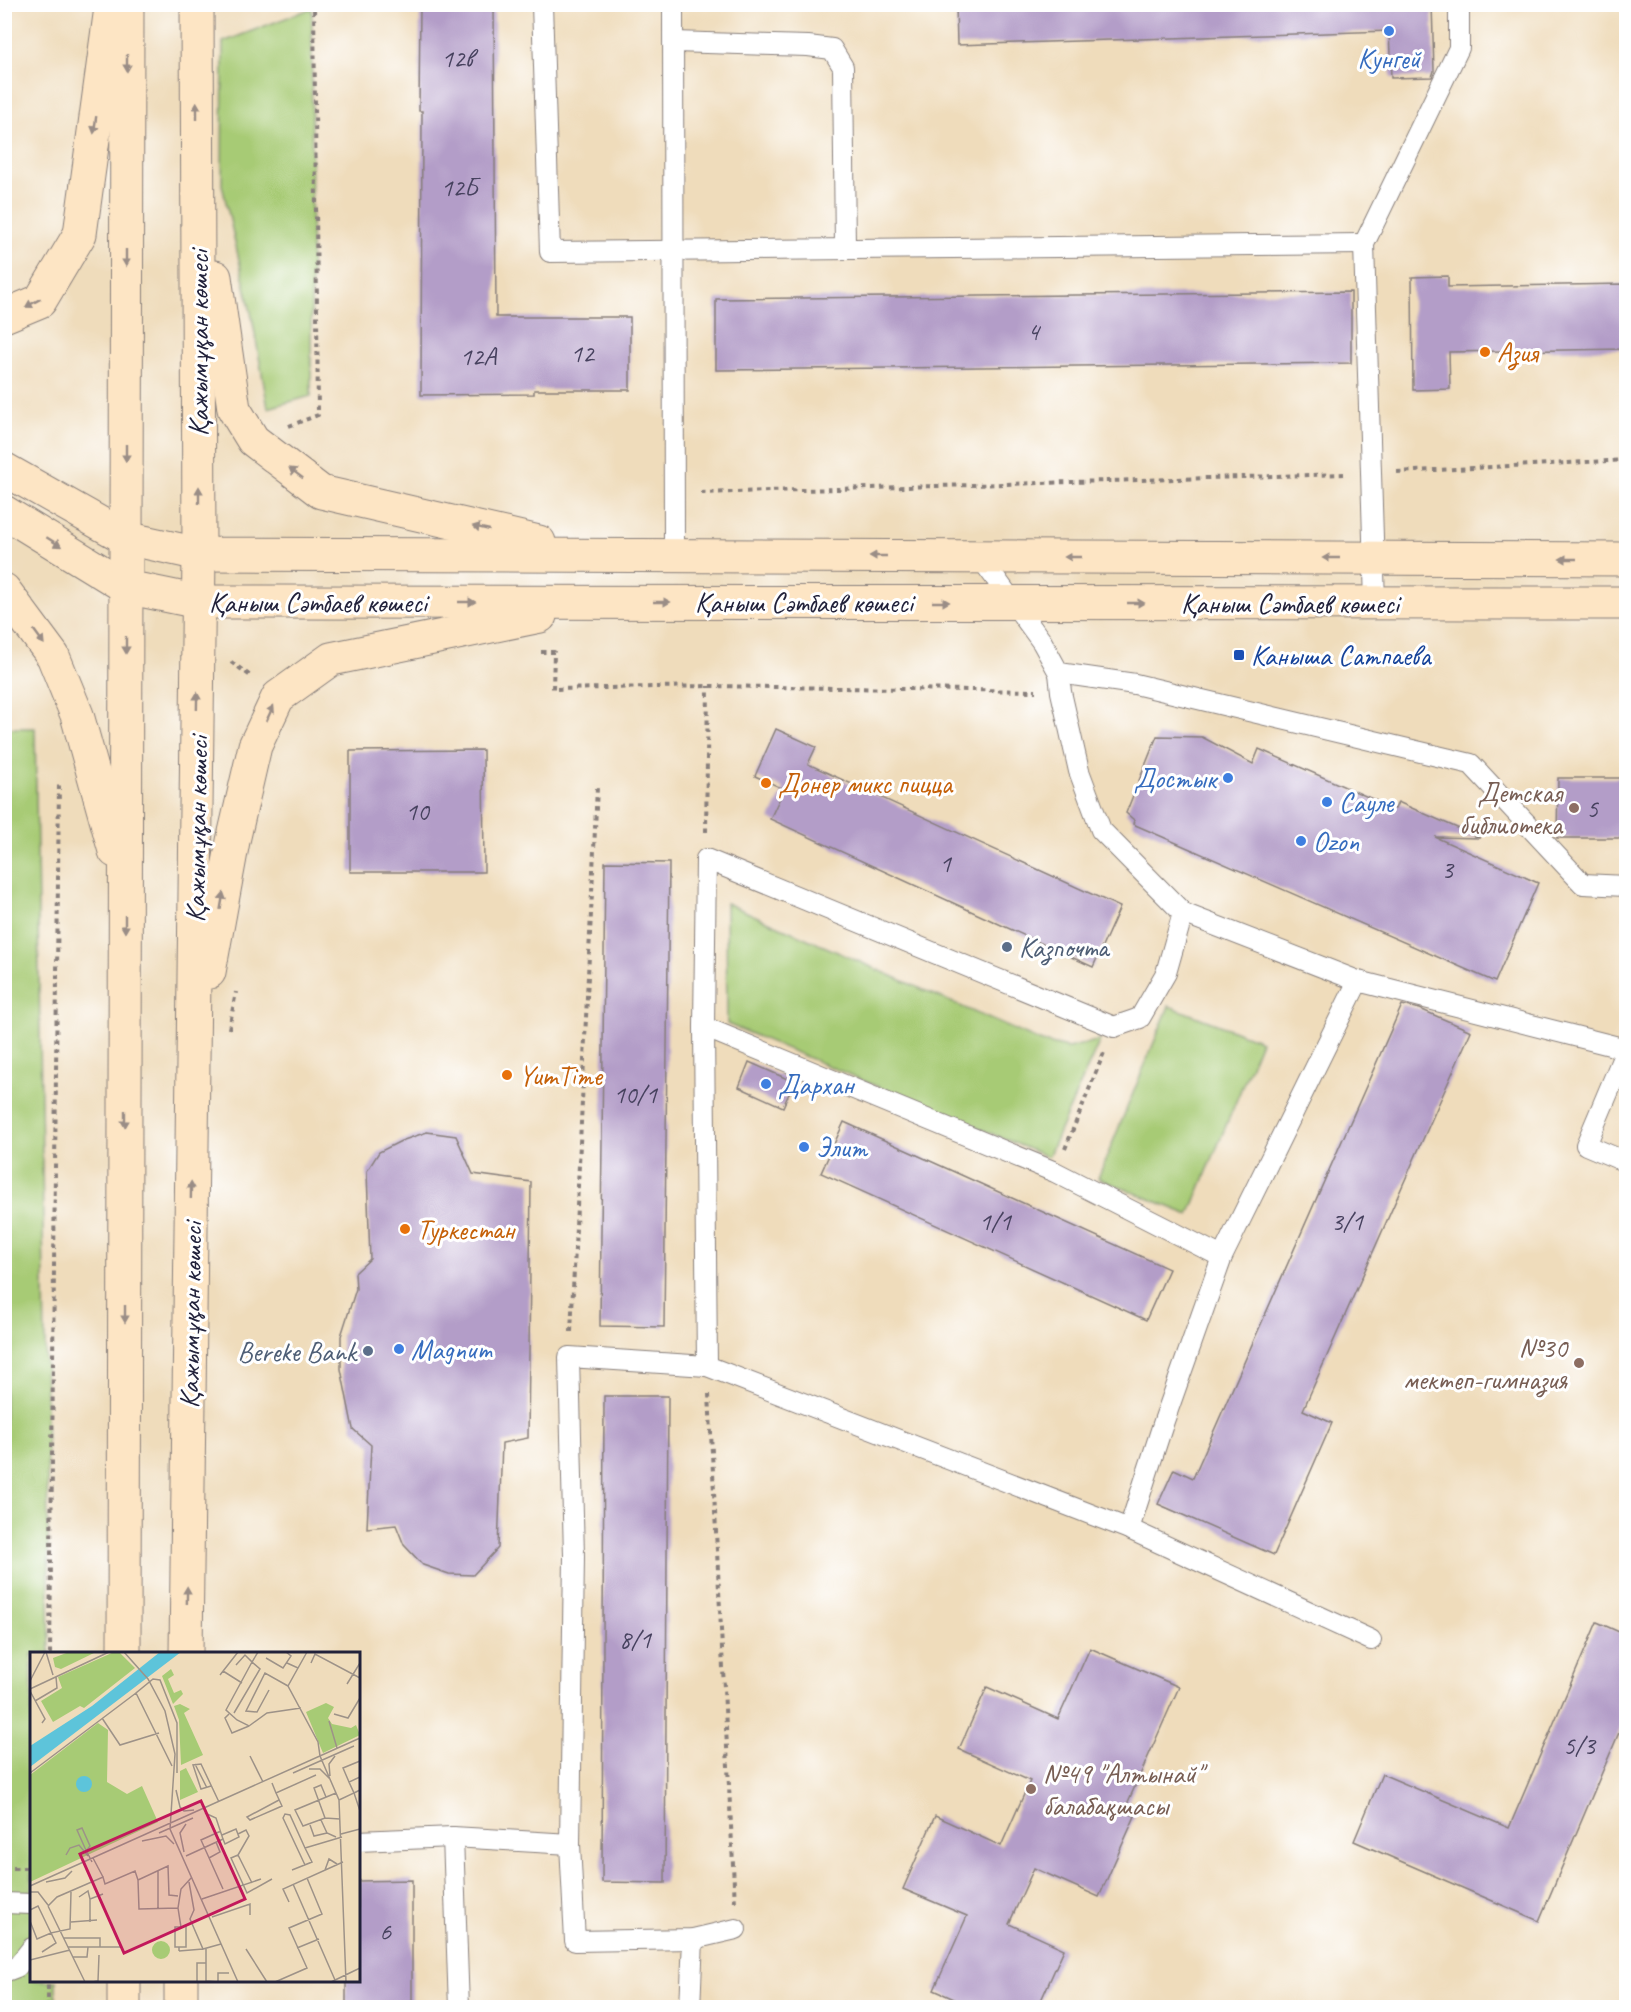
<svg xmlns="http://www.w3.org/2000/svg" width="1631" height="2012" font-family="Caveat,sans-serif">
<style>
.green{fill:#a7cb75;stroke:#647658;stroke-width:1.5}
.building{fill:#b39dc8}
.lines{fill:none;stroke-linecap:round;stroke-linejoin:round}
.lane-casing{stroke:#887f7b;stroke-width:22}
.secondary-casing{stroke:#887f7b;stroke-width:35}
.path{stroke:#887f7b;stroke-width:4;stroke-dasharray:4.5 4.5;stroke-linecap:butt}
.lane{stroke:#fff;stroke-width:20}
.secondary{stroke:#fde5c4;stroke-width:33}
.oneway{fill:#9a8d86}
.shop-dot{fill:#3f7fe0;stroke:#fff;stroke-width:2}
.food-dot{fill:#e8710a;stroke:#fff;stroke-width:2}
.transit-dot{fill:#1a4fb4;stroke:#fff;stroke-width:2}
.education-dot{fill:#8d6e63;stroke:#fff;stroke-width:2}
.service-dot{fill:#5c6f8a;stroke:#fff;stroke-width:2}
.labels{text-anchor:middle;stroke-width:6;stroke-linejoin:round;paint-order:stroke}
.number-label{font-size:26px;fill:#46415e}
.shop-label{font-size:28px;fill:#366cbe;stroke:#fff;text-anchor:start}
.street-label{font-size:28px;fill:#22223b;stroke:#fff}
.food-label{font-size:28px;fill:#c56008;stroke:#fff;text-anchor:start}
.transit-label{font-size:28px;fill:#164399;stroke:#fff;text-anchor:start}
.education-label{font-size:28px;fill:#785e54;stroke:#fff;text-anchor:end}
.service-label{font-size:28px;fill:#4e5e75;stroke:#fff;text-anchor:start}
.inset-road{fill:none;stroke:#9d9288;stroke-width:1.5}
.view{fill:#c2185b;fill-opacity:0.15;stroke:#c2185b;stroke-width:3}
.inset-edge{fill:none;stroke:#22223b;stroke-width:3}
</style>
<rect width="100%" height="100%" fill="#fff"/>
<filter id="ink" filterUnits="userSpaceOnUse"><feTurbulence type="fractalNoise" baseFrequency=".0167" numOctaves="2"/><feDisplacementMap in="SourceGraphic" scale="12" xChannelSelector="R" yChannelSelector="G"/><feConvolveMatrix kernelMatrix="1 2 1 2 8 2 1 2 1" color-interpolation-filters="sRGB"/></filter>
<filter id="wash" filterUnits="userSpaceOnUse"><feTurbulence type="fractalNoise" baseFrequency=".008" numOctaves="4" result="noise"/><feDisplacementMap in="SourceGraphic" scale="24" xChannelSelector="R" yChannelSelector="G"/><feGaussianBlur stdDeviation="1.35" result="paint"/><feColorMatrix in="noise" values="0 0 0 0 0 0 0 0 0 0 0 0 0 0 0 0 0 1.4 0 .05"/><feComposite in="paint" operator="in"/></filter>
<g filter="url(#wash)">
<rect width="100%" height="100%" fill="#efdcbb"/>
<g class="green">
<path d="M312 8 311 396 268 408 252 317 222 185 223 42Z"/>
<path d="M4 728H35L50 1653 32 1654V1980L56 1981V2007L5 2008Z"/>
<path d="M726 903 1042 1042 1068 1048 1100 1040 1048 1157 727 1024Z"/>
<path d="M1169 1006 1261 1041 1189 1215 1098 1178Z"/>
</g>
<g id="blocks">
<g class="building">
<path d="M420 4H494L496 317H630V390H534V394L421 395 422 111H419Z"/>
<path d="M956 4H1432L1434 71 1432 77 1391 78 1389 31 957 45Z"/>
<path d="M1448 276V287L1626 284V349L1449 352 1450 389 1413 390 1412 277Z"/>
<path d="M1351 292V363L716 370V299Z"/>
<path d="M776 729 816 747 808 764 1120 907 1093 967 770 819 784 789 755 776Z"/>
<path d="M1157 736 1202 737 1253 764 1259 749 1395 809 1398 802 1480 838 1435 837 1538 883 1495 982 1133 824 1134 820 1126 813Z"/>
<path d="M483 750 484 872H350V751Z"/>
<path d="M1558 778H1626V838H1557Z"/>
<path d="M605 862 669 863 664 1327 600 1326Z"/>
<path d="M1402 1005 1420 1009 1471 1031 1303 1410 1332 1423 1274 1555 1158 1504 1174 1469 1193 1478Z"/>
<path d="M749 1062 794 1082 783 1107 739 1087Z"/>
<path d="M844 1122 1169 1269 1146 1320 821 1173Z"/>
<path d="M427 1132 456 1136 473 1174 531 1182 528 1438 502 1443 498 1548 473 1575 449 1574 423 1565 404 1545 396 1525 367 1528 371 1445 353 1429 341 1369V1336L356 1289 355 1273 370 1259 367 1171 379 1152 401 1141Z"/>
<path d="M604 1396H668L665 1883 602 1882Z"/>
<path d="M1597 1622 1626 1635V1716L1539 1921 1354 1841 1382 1774 1509 1828Z"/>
<path d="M1090 1648 1179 1687 1124 1811 1135 1816 1099 1897 1034 1868 1009 1924 1064 1949 1038 2007H972L934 1990 967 1916 903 1889 935 1816 1001 1846 1030 1781 959 1749 987 1687 1058 1719Z"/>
<path d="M412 1880V2007H346V1980H358V1881Z"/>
</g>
</g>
</g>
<g filter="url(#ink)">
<use href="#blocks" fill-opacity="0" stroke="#887f7b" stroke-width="1.5"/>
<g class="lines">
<g class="lane-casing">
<g id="lane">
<path d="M542 4 550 252 1364 244"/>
<path d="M673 4 674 556"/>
<path d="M674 42 808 46 832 49 843 67 845 248"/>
<path d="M980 557 1042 642 1059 673 1061 692 1079 771 1101 830 1183 913 1358 981 1222 1257 1164 1421 1129 1529 707 1366 704 1027 706 859 1114 1027 1140 1018 1166 973 1183 913"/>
<path d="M1375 603 1364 244 1459 48V4"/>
<path d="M1059 673 1135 684 1471 764 1583 884 1626 886"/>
<path d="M1358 981 1626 1049"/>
<path d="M704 1027 1055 1172 1222 1257"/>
<path d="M1626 1050 1586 1145 1626 1162"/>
<path d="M1129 1529 1371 1640"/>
<path d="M358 1841 453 1837"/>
<path d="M570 1844 575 1941 693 1939 736 1929"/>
<path d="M4 1903 32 1904"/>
<path d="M4 1972 17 1967 32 1948"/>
<path d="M459 2008 453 1837 570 1844 574 1556 569 1357 707 1366"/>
<path d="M690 2008 693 1939"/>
</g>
</g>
<g class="secondary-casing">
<g id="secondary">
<path d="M215 277 234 409 253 440 321 492 539 542"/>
<path d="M4 316 40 301 80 234 110 15"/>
<path d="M4 469 126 538 199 554 1626 559"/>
<path d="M4 512 126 587 199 602 1626 603"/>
<path d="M4 590 53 656 77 715 115 851"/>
<path d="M209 972 233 841 255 746 278 697 331 659 540 616"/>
<path d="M124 1654 127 4"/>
<path d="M186 1654 199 554 197 4"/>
<path d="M124 2008V1980"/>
<path d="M181 2008V1980"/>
</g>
</g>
<g class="path">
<path d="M289 426 318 415 314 4"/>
<path d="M1397 472 1626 460"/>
<path d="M701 493 1344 474"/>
<path d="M541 652H554L553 689 708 686 1036 691"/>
<path d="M231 662 252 677"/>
<path d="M706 832 708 686"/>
<path d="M229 1029 236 992"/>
<path d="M1065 1149 1105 1050"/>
<path d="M571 1332 597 787"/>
<path d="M709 1394 735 1904"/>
<path d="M50 1654 59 781"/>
<path d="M4 1868H32"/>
<path d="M48 2008V1980"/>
</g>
<use href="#lane" class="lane"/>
<use href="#secondary" class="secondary"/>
</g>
<defs><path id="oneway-solid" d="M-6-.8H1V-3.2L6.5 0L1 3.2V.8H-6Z" transform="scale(1.5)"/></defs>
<g class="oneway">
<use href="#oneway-solid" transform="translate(127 63) rotate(90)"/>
<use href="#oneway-solid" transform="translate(197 111) rotate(-90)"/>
<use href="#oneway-solid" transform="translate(95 125) rotate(98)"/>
<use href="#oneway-solid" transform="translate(126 258) rotate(90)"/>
<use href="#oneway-solid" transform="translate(33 303) rotate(151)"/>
<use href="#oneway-solid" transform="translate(126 453) rotate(90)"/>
<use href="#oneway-solid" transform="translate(296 473) rotate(-143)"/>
<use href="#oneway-solid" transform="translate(199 495) rotate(-90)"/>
<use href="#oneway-solid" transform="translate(481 528) rotate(-167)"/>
<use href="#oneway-solid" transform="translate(54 542) rotate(32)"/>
<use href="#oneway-solid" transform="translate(878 556) rotate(-180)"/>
<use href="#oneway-solid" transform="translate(1073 557) rotate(-180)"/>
<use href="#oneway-solid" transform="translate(1331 558) rotate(-180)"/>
<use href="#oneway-solid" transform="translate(1568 559) rotate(-180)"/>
<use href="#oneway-solid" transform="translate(467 602)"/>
<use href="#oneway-solid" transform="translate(662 602)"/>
<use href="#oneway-solid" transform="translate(941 602)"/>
<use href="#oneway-solid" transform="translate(1136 603)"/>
<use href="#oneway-solid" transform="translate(39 637) rotate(54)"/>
<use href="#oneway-solid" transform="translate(126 645) rotate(90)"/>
<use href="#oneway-solid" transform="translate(197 701) rotate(-89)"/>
<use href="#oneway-solid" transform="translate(270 713) rotate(-65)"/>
<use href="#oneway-solid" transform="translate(222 901) rotate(-80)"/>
<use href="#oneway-solid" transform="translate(125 924) rotate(90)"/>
<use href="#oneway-solid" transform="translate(125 1119) rotate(90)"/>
<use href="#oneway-solid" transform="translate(191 1190) rotate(-89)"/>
<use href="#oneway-solid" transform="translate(125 1314) rotate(90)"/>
<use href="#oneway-solid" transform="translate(187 1595) rotate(-89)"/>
</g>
</g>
<g class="shop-dot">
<circle cx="1389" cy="31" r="6"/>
<circle cx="1228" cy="778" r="6"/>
<circle cx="1327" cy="802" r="6"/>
<circle cx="1301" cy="841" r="6"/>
<circle cx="766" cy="1084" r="6"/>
<circle cx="804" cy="1147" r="6"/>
<circle cx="399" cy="1349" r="6"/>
</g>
<g class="food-dot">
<circle cx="1485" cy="352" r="6"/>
<circle cx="766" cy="783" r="6"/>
<circle cx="507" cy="1075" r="6"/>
<circle cx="405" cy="1229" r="6"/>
</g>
<rect class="transit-dot" x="1233" y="649" width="12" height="12" rx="3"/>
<g class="education-dot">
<circle cx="1574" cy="808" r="6"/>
<circle cx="1579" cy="1363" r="6"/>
<circle cx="1031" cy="1789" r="6"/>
</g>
<g class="service-dot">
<circle cx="1007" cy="947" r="6"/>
<circle cx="368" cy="1351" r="6"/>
</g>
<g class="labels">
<g class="number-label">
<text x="457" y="67">12в</text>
<text x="459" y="196">12Б</text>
<text x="1033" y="340">4</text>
<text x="582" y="362">12</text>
<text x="478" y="365">12А</text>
<text x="1592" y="817">5</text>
<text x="417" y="820">10</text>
<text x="945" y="872">1</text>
<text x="1447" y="878">3</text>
<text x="635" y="1103">10/1</text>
<text x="995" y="1230">1/1</text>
<text x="1347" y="1230">3/1</text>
<text x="635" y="1648">8/1</text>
<text x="1579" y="1754">5/3</text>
<text x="385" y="1940">6</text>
</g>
<g class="shop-label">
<text x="1389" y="68" text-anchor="middle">Кунгей</text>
<text x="1216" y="788" text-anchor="end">Достык</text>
<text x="1339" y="812">Сауле</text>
<text x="1313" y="851">Ozon</text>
<text x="778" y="1094">Дархан</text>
<text x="816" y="1157">Элит</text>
<text x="411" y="1359">Magnum</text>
</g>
<g class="street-label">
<text transform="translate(198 343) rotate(-90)" y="10">Қажымұқан көшесі</text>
<text x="318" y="612">Қаныш Сәтбаев көшесі</text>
<text x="804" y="612">Қаныш Сәтбаев көшесі</text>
<text x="1290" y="613">Қаныш Сәтбаев көшесі</text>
<text transform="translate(196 829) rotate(-89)" y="10">Қажымұқан көшесі</text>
<text transform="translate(190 1315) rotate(-89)" y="10">Қажымұқан көшесі</text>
</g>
<g class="food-label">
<text x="1497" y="362">Азия</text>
<text x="778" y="793">Донер микс пицца</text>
<text x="519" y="1085">YumTime</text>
<text x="417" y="1239">Туркестан</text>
</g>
<g class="transit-label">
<text x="1251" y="665">Каныша Сатпаева</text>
</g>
<g class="education-label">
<text x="1562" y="802">Детская<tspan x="1562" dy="32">библиотека</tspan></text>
<text x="1567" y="1357">№30<tspan x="1567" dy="32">мектеп-гимназия</tspan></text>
<text x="1043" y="1783" text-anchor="start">№49 "Алтынай"<tspan x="1043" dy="32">балабақшасы</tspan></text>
</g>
<g class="service-label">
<text x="1019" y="957">Казпочта</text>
<text x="356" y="1361" text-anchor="end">Bereke Bank</text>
</g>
</g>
<g transform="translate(30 1652)">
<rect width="330" height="330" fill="#efdcbb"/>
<path d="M39 0H66L31 17 25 15 23 6ZM84 0H89L105 16 54 56 50 54 23 70 11 49 32 36 28 25ZM141 17 144 23 138 27 144 41 151 38 153 42 143 52 132 24ZM296 51 304 55 298 66 302 72 321 76 326 73 330 83 293 101 276 60ZM150 52 160 57 154 61 173 103 151 113 149 68 144 54ZM68 71 78 78 77 130 97 142 112 134 128 170 0 230V123ZM156 116 168 140 150 148V119ZM122 298a9 9 0 1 1 18 0a9 9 0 1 1-18 0Z" fill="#a7cb75"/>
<path d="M130 0H151L0 115V94L62 54ZM46 132a8 8 0 1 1 16 0a8 8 0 1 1-16 0Z" fill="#5dc4da"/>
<path class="inset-road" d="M16 0 23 23M94 0 118 27 135 59 145 102 140 177 208 330M236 6 253 16 261 4 256 0M257 11 268 16 277 0M281 11 285 2 330 26M206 13 215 3 222 10 196 58 207 68 219 74 237 61 271 56M268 16 258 34 288 90 290 104 309 148 316 330M193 19 212 31M190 23 208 0M0 29 15 0M317 32 330 11M0 37 79 0M239 38 227 60 216 59 235 21 258 34M0 39 15 67 12 71M5 49 27 36 26 25M204 61 230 17 222 10 228 0M199 62 195 66 202 81 219 74M304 62 318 66 330 46M72 66 90 93 129 81M299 69 307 96M220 104 233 130M165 112 177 136M142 114 106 41 123 27 130 28 147 71V121M279 117H290L300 127M0 121 106 41M263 121 324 94M300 124 299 112 305 104M319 130 313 116 330 109M242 131 246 141 286 123M181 134 171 137 163 113 171 112 189 150M146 138 150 155 154 159 164 158M330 138 324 141 330 159M246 141 252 154 220 168 217 165 249 148M306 141 265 158 273 174 295 166 310 167M309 148 324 141 319 130 330 125M295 166 284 136 291 133 296 145M291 168 297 181 306 185M280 173 284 184 297 181M191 179 171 188 193 237M129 181 163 166M208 182 216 178 219 184 208 203M311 182 330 177M192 183 206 177 209 185 195 192 193 187M112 189 136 184 144 192M56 199 60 194 52 176 47 178 55 196 62 210M154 200 150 181 156 172M36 203 40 196 49 193 58 204M156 204 193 187 186 166 175 161M63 206 73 225M179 206 190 200 186 190M275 213 253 166 255 162 260 163 275 196M128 218V256M262 218 282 210 275 196 312 185M295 218 299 207 307 212M16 230 35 226 42 219M159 230 164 258 160 267 173 297 191 292M222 231 208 203 201 206 217 241 242 227M263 232 305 328M0 234 330 86M0 240H8L18 253M148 244 139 243 138 214 108 228 109 257 148 256 151 237 162 225M49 245 58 239 60 247M172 247 231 227M259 250 253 237 313 210M18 254 27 245 73 225 75 232 105 219 108 228M18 254 55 330M148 256 151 275 156 274V295H149V299M0 258 8 254 21 281 40 277 41 240M182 265 220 252V263M0 269 7 287 21 281 26 291 12 300M41 270 67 268M60 270V247L73 242M34 286H70V295H58M38 295H58L57 305H43M70 295H91M149 295H145V275H151M267 296 289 287M176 297V329L188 330M216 297 237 330M149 299 173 297M0 308 40 298M188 329V321H199M62 330 68 329 69 303M167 330V311H176M245 330 277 316 259 276 292 262 277 226M301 330 330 316"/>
<path class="view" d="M171 149 215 247 94 301 50 202Z"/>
<rect width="330" height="330" class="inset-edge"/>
</g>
<rect width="1631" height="2012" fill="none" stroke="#fff" stroke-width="24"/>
</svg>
